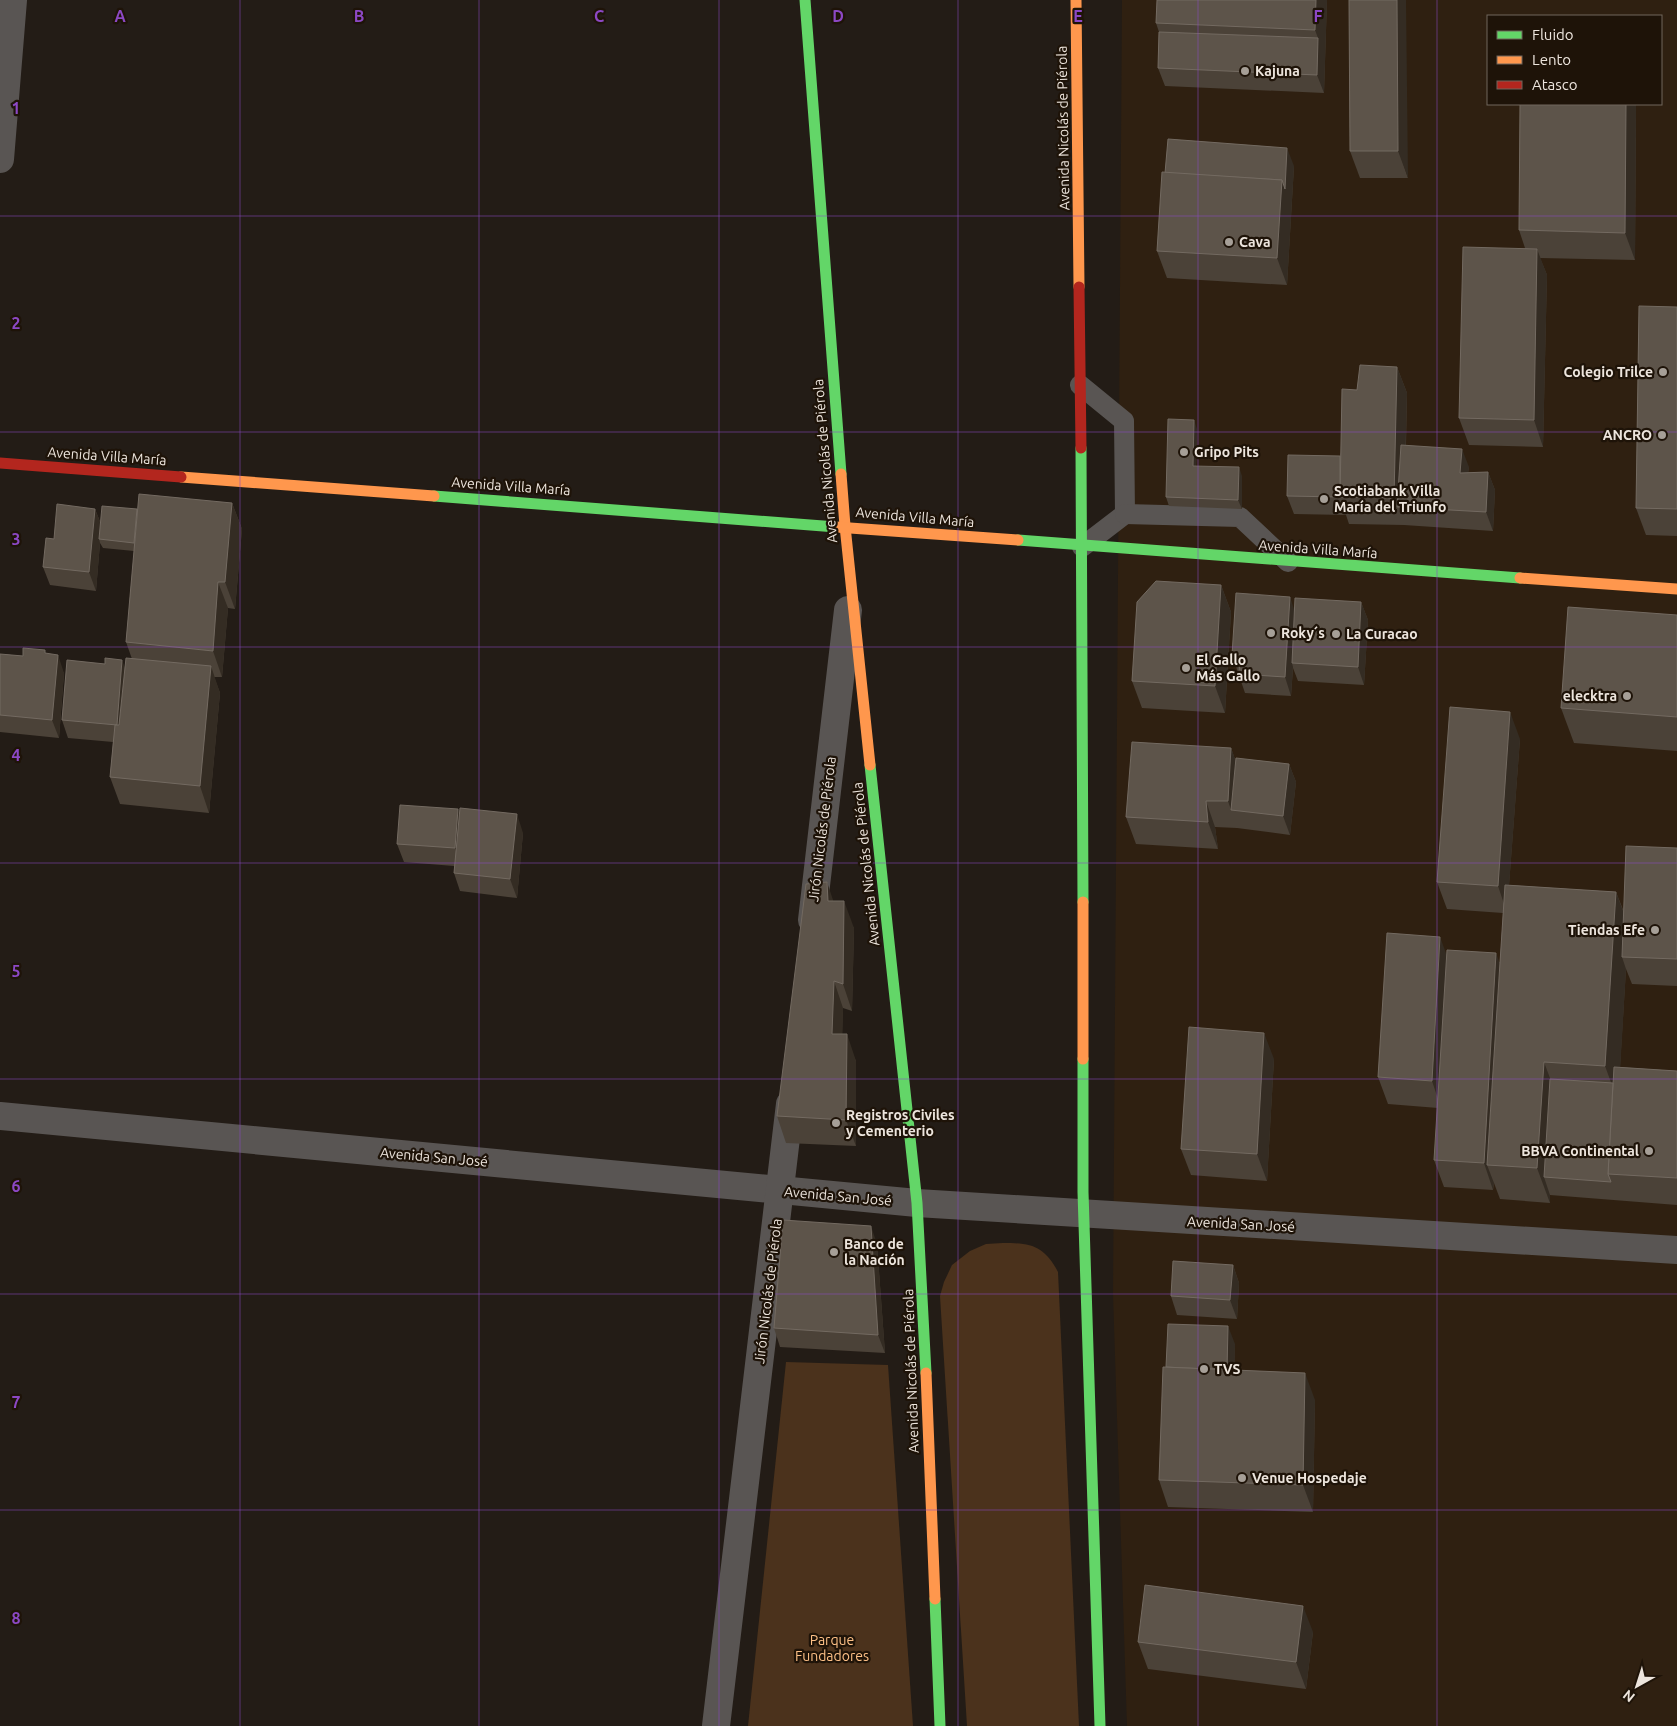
<svg xmlns="http://www.w3.org/2000/svg" width="1677" height="1726" font-family="Ubuntu,sans-serif">
<style>
.built{fill:#2f2011;fill-rule:evenodd}
.green{fill:#4b321c}
.lines{fill:none;stroke-linecap:round;stroke-linejoin:round}
.lane{stroke:#595553;stroke-width:20}
.street{stroke:#595553;stroke-width:28}
.fast{stroke:#63d668;stroke-width:11}
.slow{stroke:#ff974d;stroke-width:11}
.jam{stroke:#b3261e;stroke-width:11}
.wall{fill:#4b4238}
.shaded-wall{fill:#342c23}
.building{fill:#5d544a;stroke:#736a61}
.grid{fill:none;stroke:#8c48c4;stroke-width:1;stroke-opacity:0.55}
.poi-dot{fill:#a69f97;stroke:#1e1308;stroke-width:2}
.labels{text-anchor:middle;stroke-width:4.5;stroke-linejoin:round;paint-order:stroke}
.poi-label{font-size:14px;font-weight:bold;fill:#ede5dd;stroke:#1e1308;text-anchor:start}
.street-label{font-size:14px;fill:#ede5dd;stroke:#1e1308}
.park-label{font-size:14px;fill:#fec187;stroke:#1e1308}
.grid-label{font-size:16px;text-anchor:middle;font-weight:bold;fill:#8c48c4;stroke:#1e1308;stroke-width:4.5;stroke-linejoin:round;paint-order:stroke}
</style>
<rect width="100%" height="100%" fill="#231c16"/>
<path class="built" d="M1122 0H1677V1726H1127L1113 1294ZM1488 16H1661V104H1488Z"/>
<g class="green">
<path d="M1003 1243C1032 1243 1044 1246 1058 1272L1079 1726H967L940 1296 944 1282 952 1265 970 1251 986 1244Z"/>
<path d="M786 1362 888 1365 913 1726H748Z"/>
</g>
<g class="lines">
<g class="lane">
<path d="M1080 385 1124 421 1125 514 1082 547"/>
<path d="M1125 514 1240 517 1288 562"/>
</g>
<g class="street">
<path d="M0 159 13 0"/>
<path d="M812 920 848 610"/>
<path d="M0 1116 917 1203 1677 1250"/>
<path d="M716 1726 790 1104"/>
</g>
<g class="fast">
<path d="M805 0 841 474"/>
<path d="M1081 448 1083 902"/>
<path d="M434 496 836 527"/>
<path d="M1018 540 1520 578"/>
<path d="M870 765 917 1203 926 1373"/>
<path d="M1083 1059V1192L1100 1726"/>
<path d="M935 1599 940 1726"/>
</g>
<g class="slow">
<path d="M1076 0 1079 287"/>
<path d="M841 474 845 526 870 765"/>
<path d="M181 477 434 496"/>
<path d="M836 527 1018 540"/>
<path d="M1520 578 1677 589"/>
<path d="M1083 902V1059"/>
<path d="M926 1373 935 1599"/>
</g>
<g class="jam">
<path d="M1079 287 1081 448"/>
<path d="M0 463 181 477"/>
</g>
</g>
<g class="wall">
<path d="M1157 0H1327L1324 93 1165 86 1158 68 1159 32 1156 23Z"/>
<path d="M1349 0 1408 178H1360L1350 151Z"/>
<path d="M1636 104 1635 260 1540 258 1547 275 1543 447 1469 445 1459 418 1525 248 1519 230Z"/>
<path d="M1294 166 1287 285 1167 278 1157 251Z"/>
<path d="M1677 307V536L1646 535 1636 508Z"/>
<path d="M1397 367 1407 393 1406 445 1469 467 1468 473 1488 472 1495 490 1493 531 1404 525 1349 524 1346 515 1294 514 1287 496 1340 456 1357 390Z"/>
<path d="M1197 429 1196 466 1242 476V509L1169 506 1166 497Z"/>
<path d="M232 503 242 529 235 609 228 608 222 677H214L220 693 209 813 120 804 110 777 113 742 68 738 62 720 125 667 132 659 126 642 134 551 103 548 100 543 96 591 50 585 43 567 95 509 101 524 137 509Z"/>
<path d="M1221 585 1231 612 1225 713 1142 708 1132 681Z"/>
<path d="M1361 602 1368 620 1364 685 1298 681 1293 668 1291 696 1245 693 1232 655 1294 609Z"/>
<path d="M1677 615V751L1574 743 1561 708Z"/>
<path d="M0 654 23 656 46 654 64 673 59 738 0 732Z"/>
<path d="M1520 739 1509 885 1616 892 1624 912 1677 848V986L1632 984 1626 969 1620 1067 1677 1071V1205L1550 1195V1203L1500 1199 1494 1183 1493 1190 1444 1187 1434 1160 1438 1108 1388 1104 1378 1077 1447 954 1500 962 1503 913 1447 909 1437 882Z"/>
<path d="M1231 748 1236 762 1289 764 1296 782 1290 835 1237 828 1215 827 1218 849 1136 844 1126 817Z"/>
<path d="M460 815 523 833 517 898 460 891 454 873V866L404 862 397 844Z"/>
<path d="M833 901 854 928 852 1011 843 1008 842 1034 856 1061V1146L786 1143 777 1116Z"/>
<path d="M1274 1059 1267 1181 1191 1175 1181 1149Z"/>
<path d="M877 1244 885 1353 780 1347 774 1328Z"/>
<path d="M1233 1265 1239 1283 1237 1319 1177 1315 1171 1296Z"/>
<path d="M1235 1344 1234 1370 1315 1400 1313 1512 1168 1507 1159 1480 1166 1367Z"/>
<path d="M1313 1632 1306 1689 1148 1669 1138 1642Z"/>
</g>
<g class="shaded-wall">
<path d="M1316 0H1327L1324 93 1317 75 1318 38 1315 30Z"/>
<path d="M1397 0H1406L1408 178 1398 151Z"/>
<path d="M1626 104H1636L1635 260 1625 233Z"/>
<path d="M1287 148 1294 166 1287 285 1277 258 1282 180Z"/>
<path d="M1537 249 1547 275 1543 447 1534 420Z"/>
<path d="M1397 367 1407 393 1404 507H1397L1394 498Z"/>
<path d="M1194 420 1197 429 1196 475 1193 466Z"/>
<path d="M1462 449 1469 467 1466 491 1460 473Z"/>
<path d="M1239 467 1242 476V509L1238 500Z"/>
<path d="M1488 472 1495 490 1493 531 1486 512Z"/>
<path d="M232 503 242 529 235 609 225 582Z"/>
<path d="M95 509 102 527 99 539 100 543 96 591 89 572Z"/>
<path d="M218 582 228 608 222 677 213 651Z"/>
<path d="M1221 585 1231 612 1225 713 1215 686Z"/>
<path d="M1290 597 1296 615 1292 663 1293 667 1291 696 1285 677Z"/>
<path d="M1361 602 1368 620 1364 685 1358 667Z"/>
<path d="M58 655 64 673 59 738 52 720Z"/>
<path d="M122 660 129 678 123 743 117 725Z"/>
<path d="M211 666 220 693 209 813 200 786Z"/>
<path d="M1510 712 1520 739 1507 913 1498 886Z"/>
<path d="M1231 748 1241 775 1231 810 1228 801Z"/>
<path d="M1289 764 1296 782 1290 835 1283 816Z"/>
<path d="M1206 801 1215 827 1218 849 1208 822Z"/>
<path d="M458 809 464 828 461 866 455 848Z"/>
<path d="M517 814 523 833 517 898 510 879Z"/>
<path d="M827 882 836 909 828 901Z"/>
<path d="M1616 892 1629 927 1622 957 1626 969 1619 1089 1616 1096 1605 1066Z"/>
<path d="M844 901 854 928 852 1011 843 984Z"/>
<path d="M1440 937 1450 964 1441 1108 1432 1081Z"/>
<path d="M1496 953 1506 980 1487 1165 1494 1183 1493 1190 1484 1163Z"/>
<path d="M834 981 843 1008 842 1061 832 1034Z"/>
<path d="M1264 1033 1274 1059 1267 1181 1257 1154Z"/>
<path d="M847 1034 856 1061V1146L846 1120Z"/>
<path d="M1544 1062 1557 1097 1544 1177 1550 1195V1203L1537 1168Z"/>
<path d="M871 1226 877 1244 885 1353 878 1335Z"/>
<path d="M1233 1265 1239 1283 1237 1319 1230 1300Z"/>
<path d="M1228 1326 1235 1344 1234 1396 1227 1378Z"/>
<path d="M1305 1373 1315 1400 1313 1512 1303 1485Z"/>
<path d="M1303 1606 1313 1632 1306 1689 1296 1662Z"/>
</g>
<g class="building">
<path d="M1157 0H1316L1315 30 1156 23Z"/>
<path d="M1349 0H1397L1398 151H1350Z"/>
<path d="M1159 32 1318 38 1317 75 1158 68Z"/>
<path d="M1520 104H1626L1625 233 1519 230Z"/>
<path d="M1168 139 1287 148 1285 189 1282 180 1165 173Z"/>
<path d="M1162 172 1282 180 1277 258 1157 251Z"/>
<path d="M1463 247 1537 249 1534 420 1459 418Z"/>
<path d="M1639 306 1677 307V509L1636 508Z"/>
<path d="M1360 365 1397 367 1394 498 1340 497 1342 389 1357 390Z"/>
<path d="M1168 419 1194 420 1193 466 1239 467 1238 500 1166 497Z"/>
<path d="M1401 445 1462 449 1460 473 1488 472 1486 512 1397 507Z"/>
<path d="M1288 455 1340 456V497L1287 496Z"/>
<path d="M139 494 232 503 225 582H218L213 651 126 642Z"/>
<path d="M57 504 95 509 89 572 43 567 46 538 54 539Z"/>
<path d="M102 506 137 509 134 543 99 539Z"/>
<path d="M1156 581 1221 585 1215 686 1132 681 1137 602Z"/>
<path d="M1236 593 1290 597 1285 677 1239 674 1240 655H1232Z"/>
<path d="M1295 598 1361 602 1358 667 1292 663Z"/>
<path d="M1568 607 1677 615V717L1561 708Z"/>
<path d="M23 648 45 650V653L58 655 52 720 0 715V654L23 656Z"/>
<path d="M105 658 122 660 117 725 62 720 67 660 105 664Z"/>
<path d="M126 658 211 666 200 786 110 777 115 725H119Z"/>
<path d="M1450 707 1510 712 1498 886 1437 882Z"/>
<path d="M1132 742 1231 748 1228 801H1206L1208 822 1126 817Z"/>
<path d="M1236 758 1289 764 1283 816 1231 810Z"/>
<path d="M400 805 458 809 455 848 397 844Z"/>
<path d="M460 808 517 814 510 879 454 873Z"/>
<path d="M1626 846 1677 848V959L1622 957Z"/>
<path d="M827 882 828 901H844L843 984 834 981 832 1034H847L846 1120 777 1116 806 884Z"/>
<path d="M1505 885 1616 892 1605 1066 1544 1062 1537 1168 1487 1165Z"/>
<path d="M1387 933 1440 937 1432 1081 1378 1077Z"/>
<path d="M1447 950 1496 953 1484 1163 1434 1160Z"/>
<path d="M1189 1027 1264 1033 1257 1154 1181 1149Z"/>
<path d="M1614 1067 1677 1071V1178L1608 1174Z"/>
<path d="M1550 1079 1613 1083 1608 1174 1611 1182 1544 1177Z"/>
<path d="M783 1220 871 1226 878 1335 774 1328Z"/>
<path d="M1173 1261 1233 1265 1230 1300 1171 1296Z"/>
<path d="M1168 1324 1228 1326 1227 1370 1166 1367Z"/>
<path d="M1163 1367 1305 1373 1303 1485 1159 1480Z"/>
<path d="M1145 1585 1303 1606 1296 1662 1138 1642Z"/>
</g>
<path class="grid" d="M240 0V1726M479 0V1726M719 0V1726M958 0V1726M1198 0V1726M1437 0V1726M0 216H1677M0 432H1677M0 647H1677M0 863H1677M0 1079H1677M0 1294H1677M0 1510H1677"/>
<g class="poi-dot">
<circle cx="1245" cy="71" r="5"/>
<circle cx="1229" cy="242" r="5"/>
<circle cx="1663" cy="372" r="5"/>
<circle cx="1662" cy="435" r="5"/>
<circle cx="1184" cy="452" r="5"/>
<circle cx="1324" cy="499" r="5"/>
<circle cx="1271" cy="633" r="5"/>
<circle cx="1336" cy="634" r="5"/>
<circle cx="1186" cy="668" r="5"/>
<circle cx="1627" cy="696" r="5"/>
<circle cx="1655" cy="930" r="5"/>
<circle cx="836" cy="1123" r="5"/>
<circle cx="1649" cy="1151" r="5"/>
<circle cx="834" cy="1252" r="5"/>
<circle cx="1204" cy="1369" r="5"/>
<circle cx="1242" cy="1478" r="5"/>
</g>
<g class="labels">
<g class="poi-label">
<text x="1255" y="76">Kajuna</text>
<text x="1239" y="247">Cava</text>
<text x="1653" y="377" text-anchor="end">Colegio Trilce</text>
<text x="1652" y="440" text-anchor="end">ANCRO</text>
<text x="1194" y="457">Gripo Pits</text>
<text x="1334" y="496">Scotiabank Villa<tspan x="1334" dy="16">María del Triunfo</tspan></text>
<text x="1281" y="638">Roky´s</text>
<text x="1346" y="639">La Curacao</text>
<text x="1196" y="665">El Gallo<tspan x="1196" dy="16">Más Gallo</tspan></text>
<text x="1617" y="701" text-anchor="end">elecktra</text>
<text x="1645" y="935" text-anchor="end">Tiendas Efe</text>
<text x="846" y="1120">Registros Civiles<tspan x="846" dy="16">y Cementerio</tspan></text>
<text x="1639" y="1156" text-anchor="end">BBVA Continental</text>
<text x="844" y="1249">Banco de<tspan x="844" dy="16">la Nación</tspan></text>
<text x="1214" y="1374">TVS</text>
<text x="1252" y="1483">Venue Hospedaje</text>
</g>
<g class="street-label">
<text transform="translate(1063 128) rotate(-91)" y="5">Avenida Nicolás de Piérola</text>
<text transform="translate(107 456) rotate(4)" y="5">Avenida Villa María</text>
<text transform="translate(825 461) rotate(-95)" y="5">Avenida Nicolás de Piérola</text>
<text transform="translate(511 486) rotate(4)" y="5">Avenida Villa María</text>
<text transform="translate(915 517) rotate(5)" y="5">Avenida Villa María</text>
<text transform="translate(1318 549) rotate(4)" y="5">Avenida Villa María</text>
<text transform="translate(822 829) rotate(-83)" y="5">Jirón Nicolás de Piérola</text>
<text transform="translate(866 864) rotate(-96)" y="5">Avenida Nicolás de Piérola</text>
<text transform="translate(434 1157) rotate(5)" y="5">Avenida San José</text>
<text transform="translate(838 1196) rotate(5)" y="5">Avenida San José</text>
<text transform="translate(1241 1224) rotate(3)" y="5">Avenida San José</text>
<text transform="translate(768 1291) rotate(-83)" y="5">Jirón Nicolás de Piérola</text>
<text transform="translate(911 1371) rotate(-92)" y="5">Avenida Nicolás de Piérola</text>
</g>
<g class="park-label">
<text x="832" y="1645">Parque<tspan x="832" dy="16">Fundadores</tspan></text>
</g>
</g>
<g class="grid-label">
<text x="120" y="22">A</text>
<text x="359" y="22">B</text>
<text x="599" y="22">C</text>
<text x="838" y="22">D</text>
<text x="1078" y="22">E</text>
<text x="1318" y="22">F</text>
<text x="16" y="114">1</text>
<text x="16" y="329">2</text>
<text x="16" y="545">3</text>
<text x="16" y="761">4</text>
<text x="16" y="977">5</text>
<text x="16" y="1192">6</text>
<text x="16" y="1408">7</text>
<text x="16" y="1624">8</text>
</g>
<rect x="1487" y="15" width="175" height="90" fill="#1e1308" stroke="#71675d"/>
<rect x="1497" y="31" width="25" height="8" fill="#63d668" stroke="#71675d"/>
<text x="1532" y="40" font-size="15" fill="#ede5dd">Fluido</text>
<rect x="1497" y="56" width="25" height="8" fill="#ff974d" stroke="#71675d"/>
<text x="1532" y="65" font-size="15" fill="#ede5dd">Lento</text>
<rect x="1497" y="81" width="25" height="8" fill="#b3261e" stroke="#71675d"/>
<text x="1532" y="90" font-size="15" fill="#ede5dd">Atasco</text>
<g transform="translate(1637 1686) rotate(219)" stroke="#1e1308" stroke-width="4" paint-order="stroke">
<path d="M0-4L9 19L0 12L-9 19Z" fill="#ede5dd"/>
<text y="-8" font-size="14" font-weight="bold" text-anchor="middle" fill="#ede5dd">N</text>
</g>
</svg>
